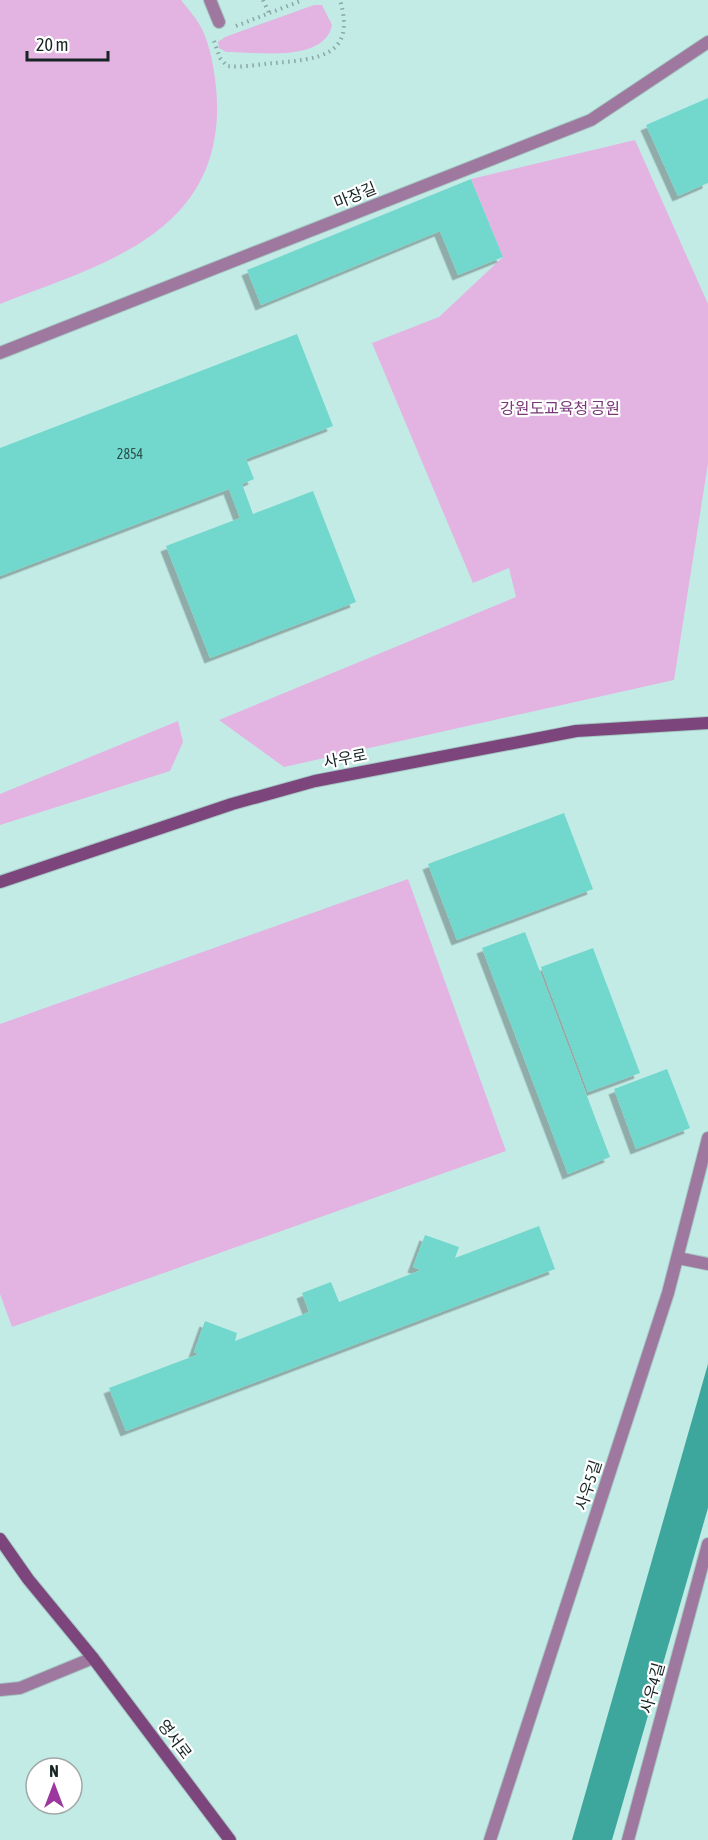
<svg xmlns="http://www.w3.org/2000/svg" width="708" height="1840" font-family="'Asap Condensed','Noto Sans KR',sans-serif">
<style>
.green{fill:#e3b3e2}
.water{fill:#3ea79d}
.building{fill:#72d8cd;filter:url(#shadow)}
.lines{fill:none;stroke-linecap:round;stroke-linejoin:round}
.lane-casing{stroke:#a4c7c3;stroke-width:14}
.street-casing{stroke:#a4c7c3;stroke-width:14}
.secondary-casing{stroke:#a4c7c3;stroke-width:14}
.path{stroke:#88a8a4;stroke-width:4;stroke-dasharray:1.5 4.5;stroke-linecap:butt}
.lane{stroke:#9e789e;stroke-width:12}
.street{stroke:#9e789e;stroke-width:12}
.secondary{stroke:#7c457c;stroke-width:12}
.labels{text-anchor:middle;stroke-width:4.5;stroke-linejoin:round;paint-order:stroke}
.number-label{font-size:14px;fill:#2d524e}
.street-label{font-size:16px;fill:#162523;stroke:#fff}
.park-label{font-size:16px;fill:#783779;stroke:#fff}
</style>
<defs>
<filter id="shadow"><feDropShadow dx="-5.5" dy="5.5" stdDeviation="0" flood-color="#0004"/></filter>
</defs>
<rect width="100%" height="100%" fill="#c3ebe6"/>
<g class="green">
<path d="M0 0H181C188 9 197 19 202 29 213 52 218 90 217 115 212 238 96 266 0 304Z"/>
<path d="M314 5H322L332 25C325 63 256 52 226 52L219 48 218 42 225 37Z"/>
<path d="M635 140 708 304V463L674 680 284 767 219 720 516 597 509 568 473 583 372 343 439 317 503 257 471 179Z"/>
<path d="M178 721 183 742 170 771 0 825V794Z"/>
<path d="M408 879 506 1151 12 1327 0 1294V1024Z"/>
</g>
<path class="water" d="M708 1364V1508L612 1840H572Z"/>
<g class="building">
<path d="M708 98V183L678 196 646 125Z"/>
<path d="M471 179 503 257 458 275 440 231 261 305 247 270Z"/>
<path d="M297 334 333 426 246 459 254 479 242 484 253 514 313 491 356 602 210 658 166 546 240 518 229 489 0 576V448Z"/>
<path d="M564 813 593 889 457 940 428 864Z"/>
<path d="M525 932 610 1157 568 1174 482 948Z"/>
<path d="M593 948 640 1073 588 1092 541 967Z"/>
<path d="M667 1069 690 1128 636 1149 614 1089Z"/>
<path d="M539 1226 555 1269 126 1431 109 1388 199 1354 194 1352 205 1321 237 1333 235 1341 309 1312 302 1293 331 1282 339 1302 421 1270 413 1267 425 1235 459 1247 455 1258Z"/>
</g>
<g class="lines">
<g class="lane-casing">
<path id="lane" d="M210 0 219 22"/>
</g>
<g class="street-casing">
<g id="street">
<path d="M0 353 591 120 708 42"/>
<path d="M678 1258 708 1264"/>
<path d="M0 1690 20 1688 93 1658"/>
<path d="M490 1840 668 1293 708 1138"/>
<path d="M628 1840 708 1544"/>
</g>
</g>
<g class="secondary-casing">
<g id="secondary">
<path d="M0 882 232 804 315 781 576 731 708 723"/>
<path d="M0 1539 28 1579 93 1658 230 1840"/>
</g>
</g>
<g class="path">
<path d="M263 0 269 13"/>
<path d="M236 26 303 0"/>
<path d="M214 41 220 58 227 66C242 68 260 64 275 63 317 59 357 57 340 0"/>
</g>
<use href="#lane" class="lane"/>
<use href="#street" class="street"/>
<use href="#secondary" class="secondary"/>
</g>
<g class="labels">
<g class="number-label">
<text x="130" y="459">2854</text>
</g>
<g class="street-label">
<text transform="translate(355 195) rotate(-22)" y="6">마장길</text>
<text transform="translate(345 758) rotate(-11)" y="6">사우로</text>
<text transform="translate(588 1485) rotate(-72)" y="6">사우5길</text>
<text transform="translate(652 1688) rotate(-75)" y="6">사우4길</text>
<text transform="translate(175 1739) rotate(53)" y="6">영서로</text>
</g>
<g class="park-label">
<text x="560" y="414">강원도교육청 공원</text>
</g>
</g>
<g transform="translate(54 1786)"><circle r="28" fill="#ffffff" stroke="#a2a8a7" stroke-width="1.5"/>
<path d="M0-4.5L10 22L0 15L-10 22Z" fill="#9b379d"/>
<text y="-9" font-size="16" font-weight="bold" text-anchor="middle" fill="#162523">N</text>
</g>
<path d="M27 51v9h81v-9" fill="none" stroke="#162523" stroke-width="3"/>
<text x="36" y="51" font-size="18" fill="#162523" stroke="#ffffff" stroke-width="4.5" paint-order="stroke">20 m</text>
</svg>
